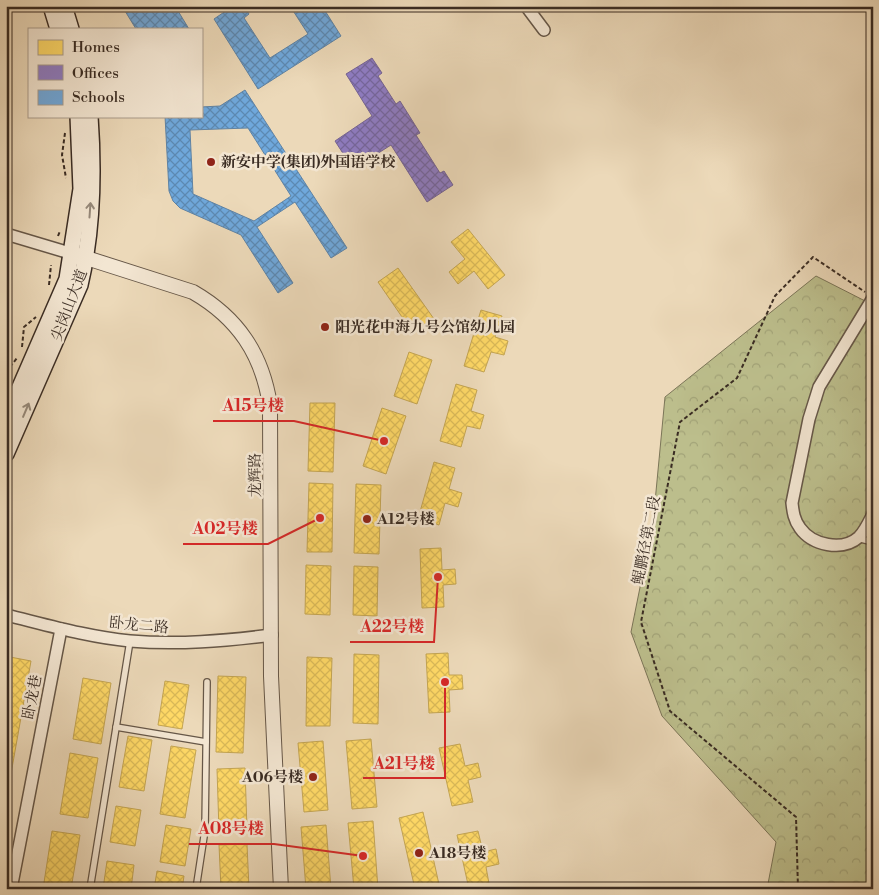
<svg xmlns="http://www.w3.org/2000/svg" width="879" height="895" font-family="'Libre Bodoni','Noto Serif SC',serif">
<style>
.forest{fill:url(#forest-crowns);stroke:#7b7558}
.homes{fill:url(#homes-cross-hatch);stroke:#c4a552}
.offices{fill:url(#offices-cross-hatch);stroke:#756493}
.schools{fill:url(#schools-cross-hatch);stroke:#5f83a4;fill-rule:evenodd}
.lines{fill:none;stroke-linecap:round;stroke-linejoin:round}
.service-casing{stroke:#665748;stroke-width:8}
.minor-casing{stroke:#665748;stroke-width:14}
.tertiary-casing{stroke:#665748;stroke-width:16}
.secondary-casing{stroke:#3a2c23;stroke-width:18}
.path{stroke:#3a2c23;stroke-width:2;stroke-dasharray:4 2.5;stroke-linecap:butt}
.service{stroke:#f3e6d2;stroke-width:5.5}
.minor{stroke:#f3e6d2;stroke-width:11}
.tertiary{stroke:#f3e6d2;stroke-width:14}
.secondary{stroke:#f3e6d2;stroke-width:15}
.oneway{stroke:#96897a}
.poi-dot{fill:#8f2418;stroke:#f3e6d2;stroke-width:2}
.labels{text-anchor:middle;stroke-width:5;stroke-linejoin:round;paint-order:stroke}
.poi-label{font-size:15px;font-weight:bold;fill:#3a2c23;stroke:#f3e6d2;text-anchor:start}
.street-label{font-size:15px;fill:#3a2c23;stroke:#f3e6d2}
.leader{fill:none;stroke:#d62828;stroke-width:2}
.callout-dot{fill:#d62828;stroke:#f3e6d2;stroke-width:2}
.callout-label{font-size:16px;text-anchor:middle;font-weight:bold;fill:#d62828;stroke:#f3e6d2;stroke-width:5;stroke-linejoin:round;paint-order:stroke}
</style>
<defs>
<pattern id="forest-crowns" width="20" height="18" patternUnits="userSpaceOnUse" patternTransform="scale(1.25)"><rect width="20" height="18" fill="#bcbe8c"/><path d="M2 6a3 3 0 1 1 6 0M12 15a3 3 0 1 1 6 0" fill="none" stroke="#a2a378"/></pattern>
<pattern id="homes-cross-hatch" width="8" height="8" patternUnits="userSpaceOnUse" patternTransform="scale(1.25)"><rect width="8" height="8" fill="#ffd966"/><path d="M0 0l8 8M0 8l8-8" fill="none" stroke="#dbba58"/></pattern>
<pattern id="offices-cross-hatch" width="8" height="8" patternUnits="userSpaceOnUse" patternTransform="scale(1.25)"><rect width="8" height="8" fill="#8e7cc3"/><path d="M0 0l8 8M0 8l8-8" fill="none" stroke="#75669e"/></pattern>
<pattern id="schools-cross-hatch" width="8" height="8" patternUnits="userSpaceOnUse" patternTransform="scale(1.25)"><rect width="8" height="8" fill="#6fa8dc"/><path d="M0 0l8 8M0 8l8-8" fill="none" stroke="#5c89b2"/></pattern>
</defs>
<rect width="100%" height="100%" fill="#ecd9b9"/>
<filter id="stains"><feTurbulence type="fractalNoise" baseFrequency=".004" numOctaves="4"/><feColorMatrix values="0 0 0 0 .2 0 0 0 0 .09 0 0 0 0 .02 0 0 0 .5 -.17"/></filter>
<radialGradient id="worn" r=".72"><stop offset=".6" stop-color="#630" stop-opacity="0"/><stop offset="1" stop-color="#630" stop-opacity=".3"/></radialGradient>
<path class="forest" d="M816 276 873 305V889H767L776 842 662 716 631 632 653 523 665 397Z"/>
<g class="homes">
<path d="M468 229 505 275 488 289 474 271 458 284 449 272 465 259 451 242Z"/>
<path d="M398 268 434 319 413 333 378 282Z"/>
<path d="M481 310 502 316 495 337 508 341 504 355 491 352 484 372 464 366Z"/>
<path d="M409 352 432 360 417 404 394 396Z"/>
<path d="M456 384 477 390 471 411 484 415 480 429 467 426 461 447 440 441Z"/>
<path d="M310 403H335L333 472 308 471Z"/>
<path d="M382 408 406 416 386 474 363 466Z"/>
<path d="M434 462 455 468 449 489 462 493 458 507 445 503 439 525 418 519Z"/>
<path d="M309 483 333 484 332 552H307Z"/>
<path d="M356 484 381 485 379 554 354 553Z"/>
<path d="M441 548 442 570 455 569 456 584 443 585 444 607 422 608 420 549Z"/>
<path d="M306 565 331 566 330 615 305 614Z"/>
<path d="M354 566 378 567 377 616 353 615Z"/>
<path d="M448 653 449 675H462L463 689 449 690 450 712 429 713 426 654Z"/>
<path d="M354 654 379 655 378 724 353 723Z"/>
<path d="M10 657 31 661 6 802V681Z"/>
<path d="M307 657 332 658 330 726H306Z"/>
<path d="M218 676 246 677 243 753 216 752Z"/>
<path d="M83 678 111 683 101 744 73 739Z"/>
<path d="M165 681 189 685 182 729 158 725Z"/>
<path d="M128 736 152 740 144 791 119 787Z"/>
<path d="M371 739 377 807 352 809 346 741Z"/>
<path d="M323 741 328 810 304 812 298 743Z"/>
<path d="M460 744 465 766 478 763 481 777 468 780 473 802 452 806 439 748Z"/>
<path d="M171 746 196 750 185 818 160 814Z"/>
<path d="M70 753 98 758 88 818 60 814Z"/>
<path d="M245 768 247 830 219 831 217 769Z"/>
<path d="M116 806 141 810 135 846 110 842Z"/>
<path d="M423 812 440 889H415L399 818Z"/>
<path d="M373 821 378 889H354L348 823Z"/>
<path d="M166 825 191 829 185 866 160 862Z"/>
<path d="M326 825 331 889H306L301 827Z"/>
<path d="M52 831 80 835 71 889H43Z"/>
<path d="M478 831 483 852 496 849 499 864 486 867 490 889H469L457 835Z"/>
<path d="M247 844 249 889H221L219 845Z"/>
<path d="M107 861 134 865 131 889H103Z"/>
<path d="M157 871 184 876 182 889H154Z"/>
</g>
<path class="offices" d="M372 58 382 73 378 76 396 104 400 101 420 133 416 135 440 173 444 171 453 185 427 202 391 145 353 169 335 141 372 116 346 74Z"/>
<g class="schools">
<path d="M122 6H175L189 29H136Z"/>
<path d="M233 6H244L249 14 244 18 270 58 308 34 290 6H322L341 36 258 89 214 19Z"/>
<path d="M245 90 347 248 331 258 295 202 257 227 293 283 278 293 241 235 180 208 173 201 169 191 165 116H201V107L220 106ZM248 128 291 196 254 221 193 194 190 130Z"/>
</g>
<g class="lines">
<g class="service-casing">
<g id="service">
<path d="M857 538 873 542"/>
<path d="M116 727 206 742"/>
<path d="M90 889 130 641"/>
<path d="M196 889 205 830 207 682"/>
</g>
</g>
<g class="minor-casing">
<g id="minor">
<path d="M526 6 544 30"/>
<path d="M6 234 73 254"/>
<path d="M873 298 819 387 809 419 792 503C793 512 794 520 800 528 812 545 842 552 859 537 865 531 869 522 873 514"/>
<path d="M6 615C47 625 88 637 130 641 178 645 224 641 272 635"/>
<path d="M11 889 61 629"/>
</g>
</g>
<g class="tertiary-casing">
<path id="tertiary" d="M74 254 193 292C238 318 262 354 270 405L271 676 281 889"/>
</g>
<g class="secondary-casing">
<g id="secondary">
<path d="M51 6 58 29"/>
<path d="M64 6 71 29"/>
<path d="M6 419 67 279 81 189 78 116"/>
<path d="M6 454 80 285C93 230 94 172 90 116"/>
</g>
</g>
<g class="path">
<path d="M65 133 62 155 66 178"/>
<path d="M58 236 60 231"/>
<path d="M49 285 51 265"/>
<path d="M22 347 24 327 36 317"/>
<path d="M6 372 17 358"/>
<path d="M798 889 796 817 670 711 641 622 680 422 737 378 775 296 813 257 865 292"/>
</g>
<use href="#service" class="service"/>
<use href="#minor" class="minor"/>
<use href="#tertiary" class="tertiary"/>
<use href="#secondary" class="secondary"/>
</g>
<defs><path id="oneway-shaft" d="M-6 0H5M1.5-3L5.5 0L1.5 3" fill="none" stroke-width="1.6" stroke-linecap="round" stroke-linejoin="round" transform="scale(1.25)"/></defs>
<g class="oneway">
<use href="#oneway-shaft" transform="translate(90 210) rotate(-86)"/>
<use href="#oneway-shaft" transform="translate(26 410) rotate(-67)"/>
</g>
<g class="poi-dot">
<circle cx="211" cy="162" r="5"/>
<circle cx="325" cy="327" r="5"/>
<circle cx="367" cy="519" r="5"/>
<circle cx="313" cy="777" r="5"/>
<circle cx="419" cy="853" r="5"/>
</g>
<g class="labels">
<g class="poi-label">
<text x="221" y="167">新安中学(集团)外国语学校</text>
<text x="335" y="332">阳光花中海九号公馆幼儿园</text>
<text x="377" y="524">A12号楼</text>
<text x="303" y="782" text-anchor="end">A06号楼</text>
<text x="429" y="858">A18号楼</text>
</g>
<g class="street-label">
<text transform="translate(69 305) rotate(-69)" y="5">尖岗山大道</text>
<text transform="translate(255 475) rotate(-90)" y="5">龙辉路</text>
<text transform="translate(646 540) rotate(-79)" y="5">鲲鹏径第二段</text>
<text transform="translate(139 625) rotate(5)" y="5">卧龙二路</text>
<text transform="translate(32 697) rotate(-79)" y="5">卧龙巷</text>
</g>
</g>
<path class="leader" d="M384 441L294 421H213M320 518L268 544H183M438 577L434 642H350M445 682L445 778H363M363 856L274 844H189"/>
<g class="callout-dot">
<circle cx="384" cy="441" r="5"/>
<circle cx="320" cy="518" r="5"/>
<circle cx="438" cy="577" r="5"/>
<circle cx="445" cy="682" r="5"/>
<circle cx="363" cy="856" r="5"/>
</g>
<g class="callout-label">
<text x="253" y="411">A15号楼</text>
<text x="225" y="534">A02号楼</text>
<text x="392" y="632">A22号楼</text>
<text x="404" y="769">A21号楼</text>
<text x="231" y="834">A08号楼</text>
</g>
<rect width="879" height="895" fill="none" stroke="#ecd9b9" stroke-width="25"/>
<rect x="8" y="8" width="864" height="880" fill="none" stroke="#3a2c23" stroke-width="2.5"/>
<rect x="12" y="12" width="854" height="870" fill="none" stroke="#3a2c23"/>
<rect x="28" y="28" width="175" height="90" fill="#f3e6d2" stroke="#a99c8c"/>
<rect x="38" y="40" width="25" height="15" fill="#ffd966" stroke="#a99c8c"/>
<text x="72" y="52" font-size="15" fill="#3a2c23">Homes</text>
<rect x="38" y="65" width="25" height="15" fill="#8e7cc3" stroke="#a99c8c"/>
<text x="72" y="78" font-size="15" fill="#3a2c23">Offices</text>
<rect x="38" y="90" width="25" height="15" fill="#6fa8dc" stroke="#a99c8c"/>
<text x="72" y="102" font-size="15" fill="#3a2c23">Schools</text>
<rect width="100%" height="100%" filter="url(#stains)"/>
<rect width="100%" height="100%" fill="url(#worn)"/>
</svg>
